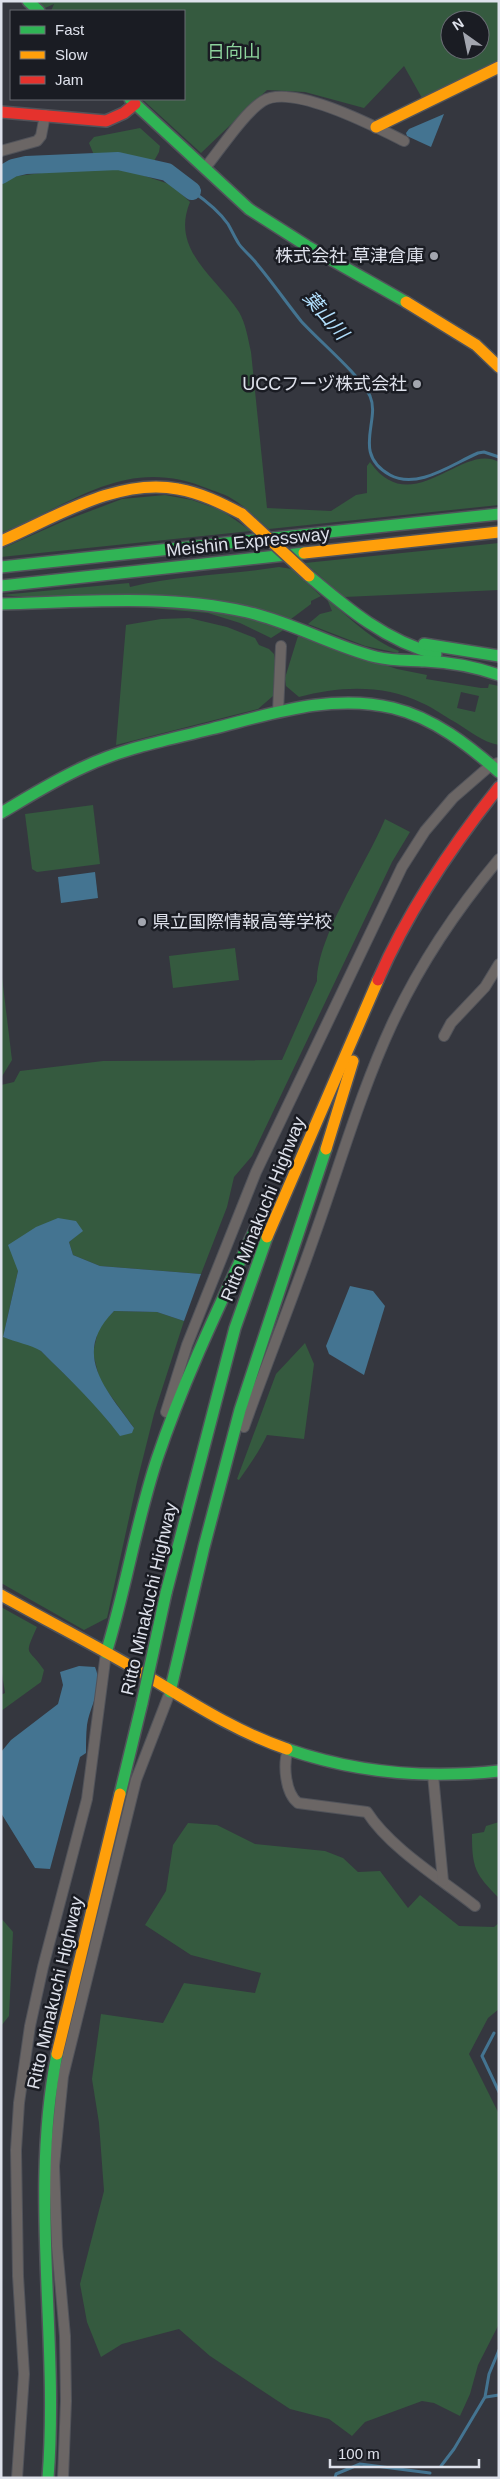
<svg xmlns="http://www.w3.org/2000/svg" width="500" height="2479" font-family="Helvetica,'Noto Sans JP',sans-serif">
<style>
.green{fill:#355a3f;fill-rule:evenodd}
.water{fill:#447491}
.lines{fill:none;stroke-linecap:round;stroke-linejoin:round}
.stream{stroke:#447491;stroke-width:3}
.river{stroke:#447491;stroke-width:18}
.street-casing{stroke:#51535a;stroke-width:12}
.fast-casing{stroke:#51535a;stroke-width:14}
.slow-casing{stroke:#51535a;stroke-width:14}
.jam-casing{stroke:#51535a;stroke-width:14}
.street{stroke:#6b6665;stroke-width:10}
.fast{stroke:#30b455;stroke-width:11}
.slow{stroke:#ff9f0a;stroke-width:11}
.jam{stroke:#e5322d;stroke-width:11}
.fast-bridge-casing{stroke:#51535a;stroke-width:14;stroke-linecap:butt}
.slow-bridge-casing{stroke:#51535a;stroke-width:14;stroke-linecap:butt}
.fast-bridge{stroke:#30b455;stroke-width:11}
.slow-bridge{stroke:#ff9f0a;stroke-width:11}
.poi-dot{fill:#a3a6af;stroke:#1a1c23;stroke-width:2}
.labels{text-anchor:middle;stroke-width:5;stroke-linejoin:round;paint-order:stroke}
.park-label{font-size:18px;fill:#8dd39c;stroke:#1a1c23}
.poi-label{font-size:18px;fill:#dee1eb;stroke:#1a1c23;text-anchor:end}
.street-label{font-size:18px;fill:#dee1eb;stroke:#1a1c23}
.water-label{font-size:19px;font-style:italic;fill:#b2e0fe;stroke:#1a1c23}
</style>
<rect width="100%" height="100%" fill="#35373f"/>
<g class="green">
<path d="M37 1H499V60L422 98 404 66 364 108 305 92 267 90 201 153 142 99H184V11H51L54 4 45 8ZM450 20H480V50H450Z"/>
<path d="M140 128 160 146 159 152 154 161 117 155H94L89 143 94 137Z"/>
<path d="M88 167H116L145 176 172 185 190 202C170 250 216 277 239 312 246 324 248 339 251 352L267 508 331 511 356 495 367 493V466L370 462C412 522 462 441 499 462V505L269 529C258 520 247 508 234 500 227 495 217 492 209 489 127 454 75 503 1 533V183L10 177Z"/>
<path d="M165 495 192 500 221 510 251 531 1 557V549L64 521 122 499Z"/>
<path d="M499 543V590L344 597 305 563Z"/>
<path d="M279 567 292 569 321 596 311 601V604L291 619 282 631 271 638 240 623 208 613 1 595 129 583 130 587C179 575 230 575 279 567Z"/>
<path d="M327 599C350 618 371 640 399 651L398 653 365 646 308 624 320 614 332 611Z"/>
<path d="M189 618 227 627 255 638 259 645 269 649 274 654 275 661 273 696 258 709 116 745 126 625 161 619Z"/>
<path d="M298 636 397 669 427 675 426 679 481 688H488L489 684 499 686V745C482 742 470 731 455 722 444 716 434 708 422 703 384 684 339 686 299 697L286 686 285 678ZM461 692 479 696 475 712 457 708Z"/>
<path d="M93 805 100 864 37 872 32 869 25 814Z"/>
<path d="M385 819 410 832 392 862 252 1156 234 1177 227 1207 201 1274 100 1266 73 1255 69 1242 83 1230 18 1271 3 1337 34 1346 41 1351 100 1409 134 1428 100 1381 93 1353 99 1326 114 1311 157 1312 184 1321 154 1414 137 1482 107 1618 84 1630 1 1583V1085L14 1082 20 1071 103 1061 282 1060 317 981C317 936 367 863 385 819Z"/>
<path d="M235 948 239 980 173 988 169 956Z"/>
<path d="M1 969 12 1060 1 1078Z"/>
<path d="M305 1343 314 1364 304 1439 267 1435C259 1452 250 1464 239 1480L237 1479 276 1374Z"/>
<path d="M1 1607 37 1627C23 1658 28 1646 44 1670L41 1682 1 1711V1695L5 1693 1 1667Z"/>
<path d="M499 1822V1898C475 1874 472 1868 472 1834L484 1832 486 1826Z"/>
<path d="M188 1823 217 1825 255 1844 325 1851 343 1858 358 1872 380 1871 408 1908 420 1895 459 1926 494 1927 499 1923V2009L488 2018 469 2054 499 2114V2324L478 2365 470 2394 460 2416 434 2403 422 2401 365 2422 352 2436 329 2419 290 2409 210 2356 179 2329 122 2344 101 2357 87 2322 80 2284 104 2191 99 2123 92 2079 101 2014 163 2023 184 1983 255 1993 261 1973 191 1955 145 1925 166 1891 173 1845Z"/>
<path d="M1 1918 13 1932 9 2016 1 2026Z"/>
</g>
<g class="water">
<path d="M444 114 431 147 407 136 406 133 409 129Z"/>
<path d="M95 872 98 898 61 903 58 877Z"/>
<path d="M58 1218 76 1221 83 1231 69 1242 73 1255 100 1266 201 1274 184 1321 157 1312 114 1311C71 1354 106 1389 134 1428L132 1433 120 1436C96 1404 69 1379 41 1351 32 1345 15 1342 3 1337L18 1271 8 1245 36 1227Z"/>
<path d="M350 1286 373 1291 385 1306 364 1375 329 1354 326 1346Z"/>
<path d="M79 1666 95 1667C104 1688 90 1705 87 1725 86 1734 86 1744 86 1753L80 1757 50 1869 35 1868 1 1813V1752L11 1740 58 1704 63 1685 60 1672Z"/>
</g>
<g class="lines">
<g class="stream">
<path d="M192 191C205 200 219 211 228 224 232 231 235 238 239 244 244 251 252 257 257 264 272 282 286 302 301 321 318 340 360 375 370 396 381 421 351 453 390 475 418 490 452 464 478 453L484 452 499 457"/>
<path d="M494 2033 482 2056 499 2092"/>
<path d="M486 2397 499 2395"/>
<path d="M441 2466 454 2449 485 2397 489 2374 499 2350"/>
<path d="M335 2478 336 2474 360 2464 430 2473"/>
</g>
<path class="river" d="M1 175 13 168 26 165 118 161 167 172 192 191"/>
<g class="street-casing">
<g id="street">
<path d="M1 151 37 141 41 136 45 115"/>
<path d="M205 168C220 150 244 113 263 101 292 83 376 127 404 141"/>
<path d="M278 712 281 646"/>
<path d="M444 1036 451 1023 485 987 499 964"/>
<path d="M166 1412 187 1345 256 1172 402 867 425 831 453 798 491 765 498 763"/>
<path d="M244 1427C266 1365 291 1303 313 1240 339 1168 360 1093 392 1024 420 964 457 909 499 859"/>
<path d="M288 1750C283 1764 285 1793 298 1803L367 1812C390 1848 441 1879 475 1906"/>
<path d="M433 1775 443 1881"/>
<path d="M17 2478 24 2374 18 2276 16 2150 19 2103 30 2026 43 1967 87 1799 106 1653"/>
<path d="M63 2478 66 2401 65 2336 57 2246 54 2166 63 2076 136 1780 170 1692"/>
</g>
</g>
<g class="fast-casing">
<g id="fast">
<path d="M28 1 39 11"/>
<path d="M130 99 249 209 307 246 406 302"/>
<path d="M1 567 499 514"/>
<path d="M309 576C348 609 386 641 436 654"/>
<path d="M1 586 304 553"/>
<path d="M1 604C82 602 167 594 247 612 292 622 332 646 376 657 393 661 407 660 425 661 449 662 476 667 499 675"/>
<path d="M424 644 499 656"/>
<path d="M1 813C28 797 55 780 84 767 124 748 168 740 211 729 271 714 331 693 393 708 434 718 468 745 499 772"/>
<path d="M166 1593 235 1328 267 1237"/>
<path d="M106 1653C126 1589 136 1522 157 1459 187 1370 229 1286 268 1201"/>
<path d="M170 1692 204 1547 240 1410 326 1149"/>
<path d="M287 1749C356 1773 427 1779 499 1771"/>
<path d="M120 1794 142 1703"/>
<path d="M48 2478C59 2336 29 2194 57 2054"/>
</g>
</g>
<g class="slow-casing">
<g id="slow">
<path d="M376 127 499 67"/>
<path d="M406 302 476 345 499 367"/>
<path d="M1 541C54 518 118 477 178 489 201 493 221 503 242 514"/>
<path d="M304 553 499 532"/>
<path d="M326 1149 353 1061"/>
<path d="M267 1237 378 980"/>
<path d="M1 1595C44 1619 89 1642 132 1667 183 1697 231 1730 287 1749"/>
<path d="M57 2054 120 1794"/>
</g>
</g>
<g class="jam-casing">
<g id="jam">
<path d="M1 112 106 121 124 113 135 104"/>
<path d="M378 980C409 909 451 847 499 787"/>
</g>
</g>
<use href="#street" class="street"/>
<use href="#fast" class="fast"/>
<use href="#slow" class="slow"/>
<use href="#jam" class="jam"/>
<g class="fast-bridge-casing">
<path id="fast-bridge" d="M142 1703 166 1593"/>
</g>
<g class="slow-bridge-casing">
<path id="slow-bridge" d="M242 514 309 576"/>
</g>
<use href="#fast-bridge" class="fast-bridge"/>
<use href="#slow-bridge" class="slow-bridge"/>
</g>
<g class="poi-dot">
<circle cx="434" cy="256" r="5"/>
<circle cx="417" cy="384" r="5"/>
<circle cx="142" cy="922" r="5"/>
</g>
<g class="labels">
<g class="park-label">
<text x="234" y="58">日向山</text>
</g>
<g class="poi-label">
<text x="424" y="262">株式会社 草津倉庫</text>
<text x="407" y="390">UCCフーヅ株式会社</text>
<text x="152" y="928" text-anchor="start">県立国際情報高等学校</text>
</g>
<g class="street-label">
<text transform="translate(248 542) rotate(-6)" y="6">Meishin Expressway</text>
<text transform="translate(263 1209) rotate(-68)" y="6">Ritto Minakuchi Highway</text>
<text transform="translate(149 1599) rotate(-77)" y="6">Ritto Minakuchi Highway</text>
<text transform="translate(55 1993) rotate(-77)" y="6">Ritto Minakuchi Highway</text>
</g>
<g class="water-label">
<text transform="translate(326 315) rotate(49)" y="7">葉山川</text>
</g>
</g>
<rect width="500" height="2479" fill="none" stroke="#dee1eb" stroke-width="5"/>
<rect x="10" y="10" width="175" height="90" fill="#1a1c23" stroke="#686b73"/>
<rect x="20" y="26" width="25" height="8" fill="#30b455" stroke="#686b73"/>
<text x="55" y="35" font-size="15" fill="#dee1eb">Fast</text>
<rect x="20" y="51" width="25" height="8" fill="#ff9f0a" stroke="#686b73"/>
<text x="55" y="60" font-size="15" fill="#dee1eb">Slow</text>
<rect x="20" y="76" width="25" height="8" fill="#e5322d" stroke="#686b73"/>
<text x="55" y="85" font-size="15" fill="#dee1eb">Jam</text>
<g transform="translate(465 35) rotate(327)"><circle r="24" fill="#1a1c23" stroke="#686b73"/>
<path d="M0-4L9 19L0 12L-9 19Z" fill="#a3a6af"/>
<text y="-8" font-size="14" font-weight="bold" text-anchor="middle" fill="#dee1eb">N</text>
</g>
<path d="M330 2459v8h149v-8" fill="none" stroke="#dee1eb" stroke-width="2.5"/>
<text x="338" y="2459" font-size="15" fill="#dee1eb" stroke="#1a1c23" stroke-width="4" paint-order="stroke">100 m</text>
</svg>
